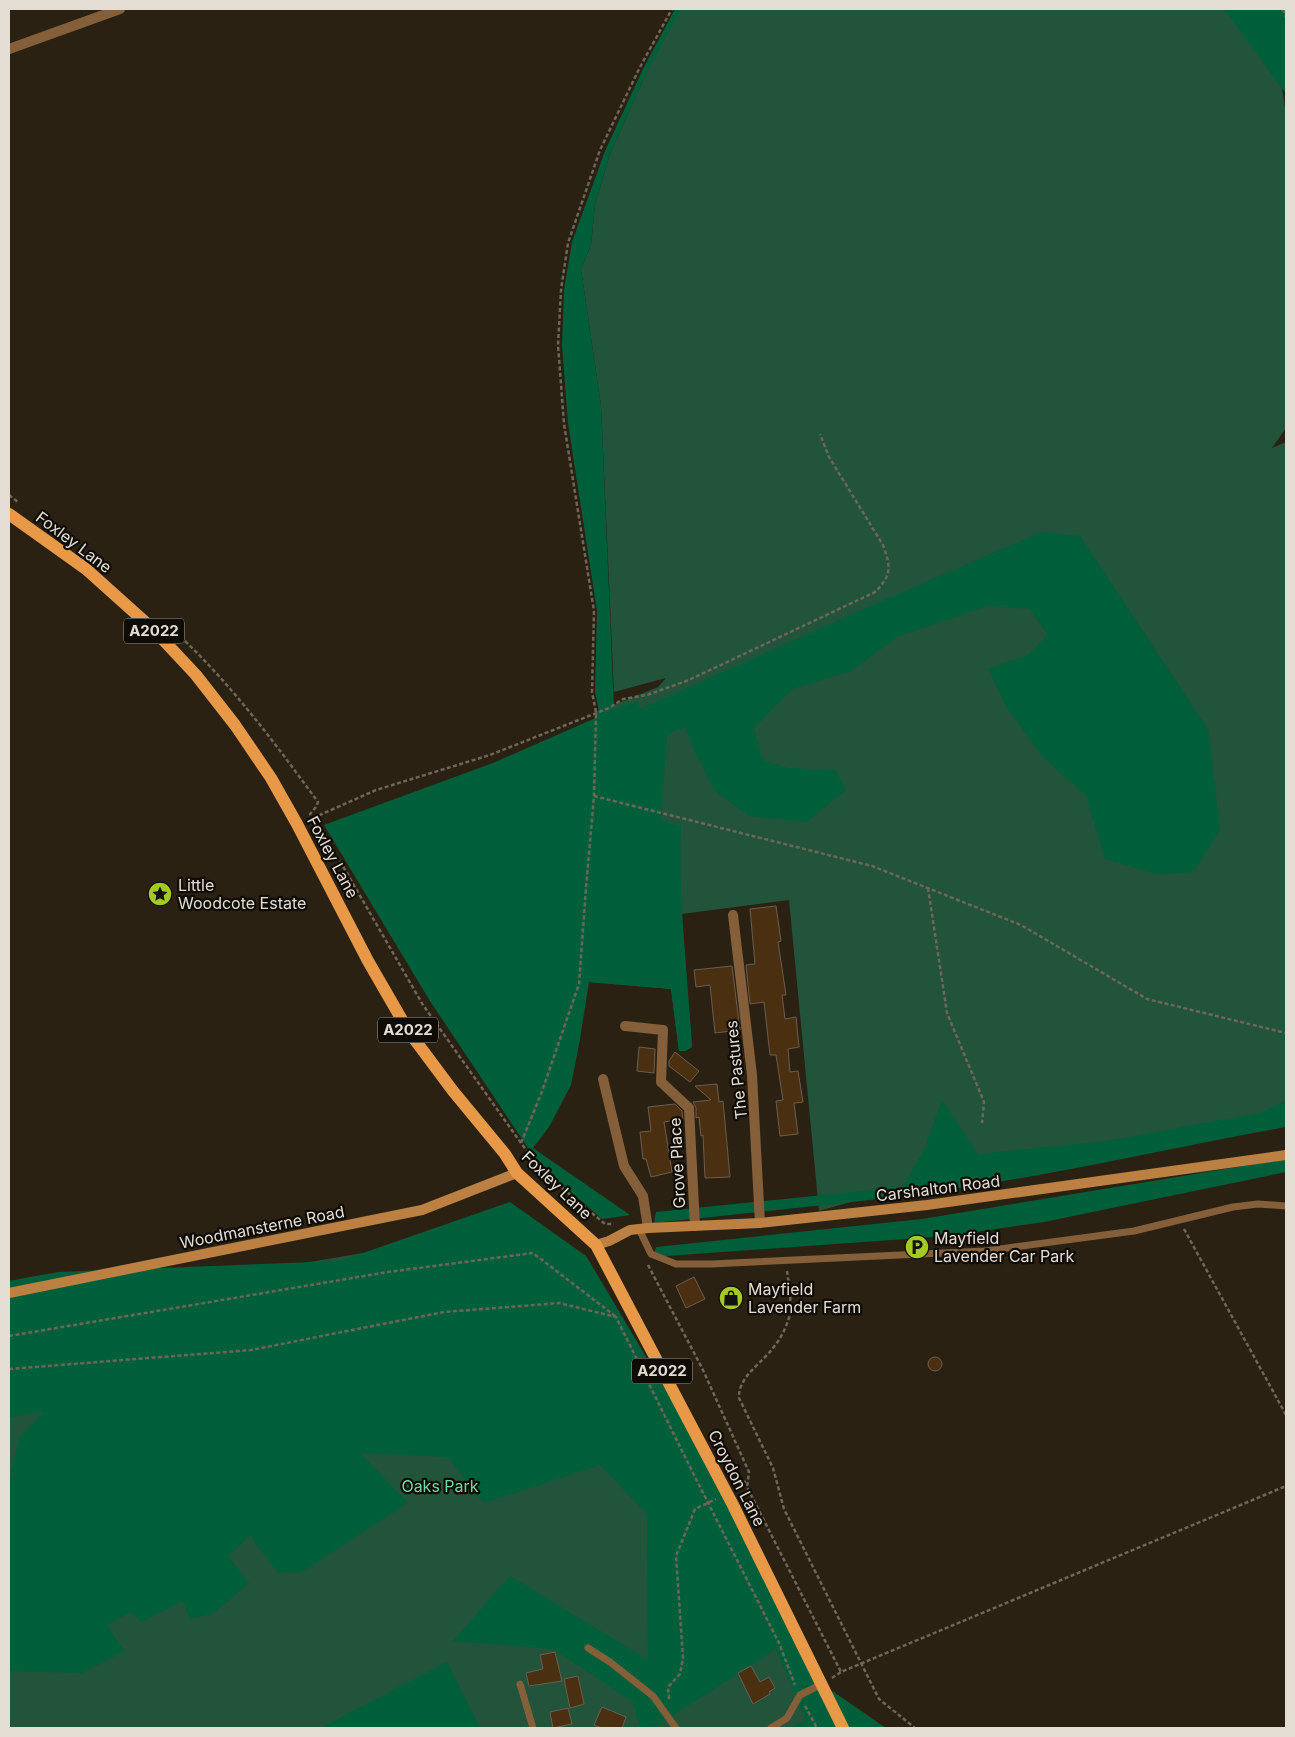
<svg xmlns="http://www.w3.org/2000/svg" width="1295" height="1737" font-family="Inter,sans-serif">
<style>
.green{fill:#22533b}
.forest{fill:#005f3b}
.building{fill:#4a3011;stroke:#6b5e50}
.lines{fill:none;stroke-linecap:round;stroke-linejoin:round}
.path{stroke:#6d6659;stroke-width:2.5;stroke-dasharray:4 2.5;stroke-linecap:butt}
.lane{stroke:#845f3a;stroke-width:7}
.street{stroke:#845f3a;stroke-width:10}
.secondary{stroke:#bc8042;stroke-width:10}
.primary{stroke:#e79947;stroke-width:12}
.labels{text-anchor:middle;stroke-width:4.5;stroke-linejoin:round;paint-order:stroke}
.shield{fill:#0f0c06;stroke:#a39e96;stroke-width:1}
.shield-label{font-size:15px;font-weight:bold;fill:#e3ddd4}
.street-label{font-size:16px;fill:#e3ddd4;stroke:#0f0c06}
.poi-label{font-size:16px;fill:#e3ddd4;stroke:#0f0c06;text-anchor:start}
.park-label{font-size:16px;fill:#6dd9a3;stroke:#0f0c06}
</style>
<rect width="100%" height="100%" fill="#2a2113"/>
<g class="green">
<path d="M675 9H1286V93L1282 88 1286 114V428L1272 448 1286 442V1122L903 1187 819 1211 789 900 682 914 692 1047 685 1051H679L671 989 589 982 596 712 658 687 666 678 614 692 601 406 581 269 591 245 595 204 610 154Z"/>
<path d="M527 1225 586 1256 722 1485 843 1728H9V1313Z"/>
</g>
<g class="forest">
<path d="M675 9H681L646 74 610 154 595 204 591 245 581 269 601 406 614 709 638 701 640 709 882 601 1042 532 1080 536 1208 729 1220 829 1194 872 1157 874 1105 859 1086 796 1042 756 1007 708 988 669 1028 655 1048 635 1030 609 987 606 897 637 851 671 792 689 754 728 763 760 787 768 835 770 846 790 806 822 749 816 715 791 692 746 685 727 667 735 661 820 681 826C678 900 687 974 692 1047L685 1051H679L671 989 589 982 580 1039 571 1085 549 1127 533 1148 630 1215 602 1219 538 1163 430 1001 324 825 493 763 600 716 595 692 597 611 568 423 562 346 564 290 572 242 605 151 643 69Z"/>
<path d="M1224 9H1286V93L1281 87Z"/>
<path d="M942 1100 978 1154 1107 1141 1260 1113 1286 1101V1127C1166 1149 1046 1177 925 1193 835 1205 744 1213 654 1223L656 1212 903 1187 925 1148Z"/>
<path d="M1286 1159V1172L1044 1222 947 1236 653 1257 656 1247 922 1219Z"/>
<path d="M510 1202 586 1256 722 1485 822 1684 886 1728H791L806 1720 776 1649 653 1728H640L633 1702 554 1649 453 1641 510 1576 648 1660 647 1514 600 1465 484 1503 448 1457 360 1453 408 1503 302 1572 278 1573 250 1535 228 1556 249 1583 214 1613 190 1619 183 1601 141 1622 131 1612 107 1625 124 1651 82 1673 9 1671V1484L19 1438 44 1412 9 1417V1281L58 1272 340 1261Z"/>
<path d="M447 1662 480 1728H321Z"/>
</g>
<g class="building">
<path d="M776 906 781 941 778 942 786 995H782L785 1019 796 1017 799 1047 788 1049 790 1072 798 1071 803 1102 794 1103 798 1134 780 1136 776 1101 783 1100 776 1055H770L764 1002 750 1004 746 965 755 964 750 909Z"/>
<path d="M732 966 740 1030 715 1033 710 985 696 987 694 970Z"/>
<path d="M639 1047 655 1049 654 1073 637 1071Z"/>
<path d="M675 1052 699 1071 690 1082 669 1066V1061Z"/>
<path d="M717 1084 719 1102 723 1101 730 1177 705 1178 703 1135 701 1136 699 1117 696 1118V1108L693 1102 711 1100 695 1086Z"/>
<path d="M675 1104 682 1111 683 1119 664 1122 672 1172 651 1177 646 1159H643L640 1132 651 1131 648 1107Z"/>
<path d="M694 1277 705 1299 686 1308 676 1286Z"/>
<circle cx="935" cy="1364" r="7"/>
<path d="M555 1652 562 1681 529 1686 526 1673 543 1669 540 1655Z"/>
<path d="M751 1666 760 1682 769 1677 775 1688 769 1692 770 1694 753 1704 738 1673Z"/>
<path d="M578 1676 584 1704 570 1708 564 1679Z"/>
<path d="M602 1707 626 1717 622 1728H602L594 1725Z"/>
<path d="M568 1708 572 1724 553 1728 550 1712Z"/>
</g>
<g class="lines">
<g class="path">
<path d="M1283 9 1286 17"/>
<path d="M9 495 18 502"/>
<path d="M185 641C235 689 277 746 318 802L316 807 310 814 312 818 344 868 423 1005 521 1143 542 1171 605 1224H614"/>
<path d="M594 796 872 866 1021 925 1147 999 1286 1033"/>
<path d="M313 818 376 790 490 755 609 708 623 699 647 695 689 680 875 592C892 575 891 567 883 545L829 457 820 434"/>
<path d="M928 888 947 1013 984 1102 982 1123"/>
<path d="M521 1143 541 1094 579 984 586 888 594 796 596 712 592 692 594 611 564 424 558 345 561 290 568 243 600 150 640 67 672 9"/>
<path d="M572 1204 588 1210"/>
<path d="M1184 1229 1286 1415"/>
<path d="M648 1265 703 1370 749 1472 747 1487 841 1672 1286 1486"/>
<path d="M787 1271C789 1284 793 1308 788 1321 785 1330 779 1341 773 1348 761 1364 738 1377 739 1398L773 1468 784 1509 879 1699 915 1728"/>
<path d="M9 1336 388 1272 533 1253 615 1316"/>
<path d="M9 1369 251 1350 444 1312 559 1303 616 1317 693 1473 779 1643 795 1685"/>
<path d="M736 1485 747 1481"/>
<path d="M832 1678 841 1672"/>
<path d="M669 1699 668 1687 680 1674 683 1658 676 1556 695 1509 716 1499"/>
<path d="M805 1706 817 1728"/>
</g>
<g class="lane">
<path d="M639 1229 651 1254 676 1264H712L985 1251 1134 1231 1233 1207 1258 1204 1286 1206"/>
<path d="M588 1648 610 1662 653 1696 676 1728"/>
<path d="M520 1684 533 1728"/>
<path d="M771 1728 787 1718 800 1695 822 1684"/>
</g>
<g class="street">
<path d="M9 49 120 9"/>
<path d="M733 915 752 1075 760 1223"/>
<path d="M625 1026 663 1030 661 1082 689 1108 695 1226"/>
<path d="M603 1079 624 1166 643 1196 648 1228"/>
</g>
<g class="secondary">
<path d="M596 1245 609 1241 630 1230 648 1228 760 1223 927 1205 1286 1155"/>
<path d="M9 1293 422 1210 517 1173"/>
</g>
<path class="primary" d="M9 514 86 569 154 630 196 675 235 725 271 778 297 824 368 961 409 1032 453 1091 505 1154 517 1173 596 1245 733 1505 843 1728"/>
</g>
<defs>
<g id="sight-disc" transform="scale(1.25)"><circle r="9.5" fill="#a4c824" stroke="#0f0c06"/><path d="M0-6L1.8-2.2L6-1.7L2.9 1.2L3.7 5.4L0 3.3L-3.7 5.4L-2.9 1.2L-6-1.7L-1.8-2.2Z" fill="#111"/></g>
<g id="parking-disc" transform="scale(1.25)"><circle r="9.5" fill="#a4c824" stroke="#0f0c06"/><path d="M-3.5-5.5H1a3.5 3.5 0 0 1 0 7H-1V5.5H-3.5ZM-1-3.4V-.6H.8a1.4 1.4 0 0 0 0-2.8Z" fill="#111"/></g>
<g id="shop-disc" transform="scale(1.25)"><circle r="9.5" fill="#a4c824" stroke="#0f0c06"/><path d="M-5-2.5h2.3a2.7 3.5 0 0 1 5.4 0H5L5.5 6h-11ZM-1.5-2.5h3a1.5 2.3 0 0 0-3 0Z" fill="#111"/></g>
</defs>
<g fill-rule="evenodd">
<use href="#sight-disc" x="160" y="894"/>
<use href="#parking-disc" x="917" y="1247"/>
<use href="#shop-disc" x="731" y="1298"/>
</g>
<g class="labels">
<g class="shield">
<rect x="124" y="618.5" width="60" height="25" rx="4"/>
<rect x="378" y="1017.5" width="60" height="25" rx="4"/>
<rect x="632" y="1358.5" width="60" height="25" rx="4"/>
</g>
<g class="shield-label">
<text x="154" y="636">A2022</text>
<text x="408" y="1035">A2022</text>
<text x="662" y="1376">A2022</text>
</g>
<g class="street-label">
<text transform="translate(74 542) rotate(37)" y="6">Foxley Lane</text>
<text transform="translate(333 857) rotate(62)" y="6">Foxley Lane</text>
<text transform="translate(736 1070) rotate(-96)" y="6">The Pastures</text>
<text transform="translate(677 1163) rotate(-93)" y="6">Grove Place</text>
<text transform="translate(557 1185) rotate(44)" y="6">Foxley Lane</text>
<text transform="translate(938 1188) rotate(-7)" y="6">Carshalton Road</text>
<text transform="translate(262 1227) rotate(-11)" y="6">Woodmansterne Road</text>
<text transform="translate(737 1478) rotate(63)" y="6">Croydon Lane</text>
</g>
<g class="poi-label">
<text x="178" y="891">Little<tspan x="178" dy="18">Woodcote Estate</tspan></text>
<text x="934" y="1244">Mayfield<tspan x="934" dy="18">Lavender Car Park</tspan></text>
<text x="748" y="1295">Mayfield<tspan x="748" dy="18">Lavender Farm</tspan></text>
</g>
<g class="park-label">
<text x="440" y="1492">Oaks Park</text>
</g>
</g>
<rect width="1295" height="1737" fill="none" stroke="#e3ddd4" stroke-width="20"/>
</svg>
